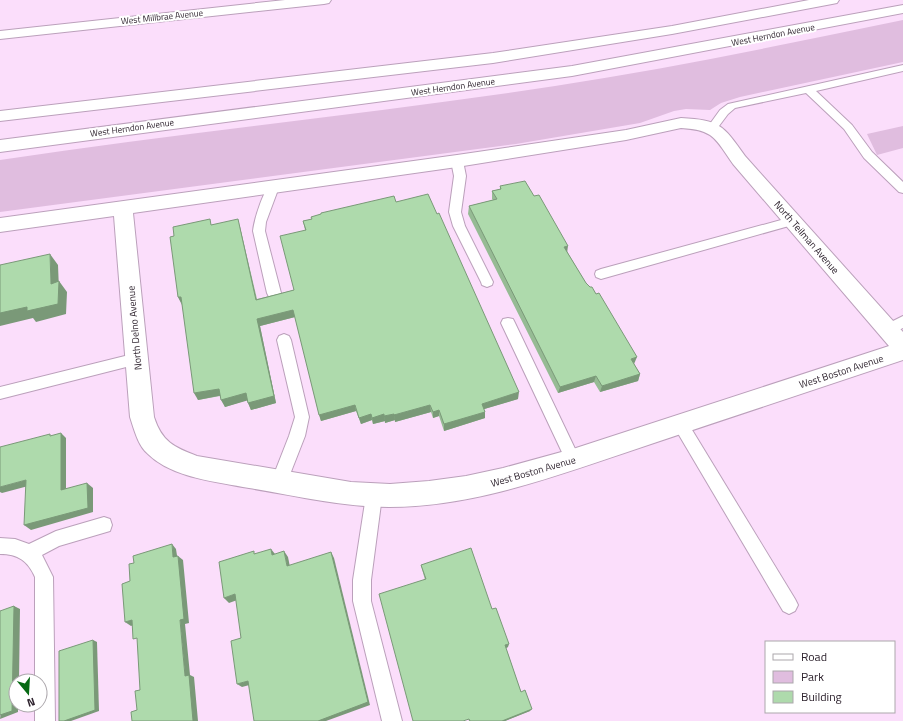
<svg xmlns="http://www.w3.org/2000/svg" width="903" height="721" font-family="'Titillium Web',sans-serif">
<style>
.green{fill:#e0bddf}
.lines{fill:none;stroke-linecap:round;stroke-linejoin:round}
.service-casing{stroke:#bba0bb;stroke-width:2}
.minor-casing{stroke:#bba0bb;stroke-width:2}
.primary-casing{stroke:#bba0bb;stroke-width:2}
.service{fill:#fff;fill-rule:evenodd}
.minor{fill:#fff;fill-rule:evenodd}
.primary{fill:#fff;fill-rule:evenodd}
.wall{fill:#96bb94}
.shaded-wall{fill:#7a9978}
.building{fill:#aedaac;stroke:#7a9978}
.labels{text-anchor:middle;stroke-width:4;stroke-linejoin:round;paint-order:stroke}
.far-street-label{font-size:9px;fill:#2f242f;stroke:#fff}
.street-label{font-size:10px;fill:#2f242f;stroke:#fff}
</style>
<rect width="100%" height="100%" fill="#fbdefb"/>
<g class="green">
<path d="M903 20V62L740 97 721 103 710 110 686 109 674 111 640 123 516 144 0 212V160C185 132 371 114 555 86 672 68 787 44 903 20Z"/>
<path d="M903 126V148L877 155 867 134Z"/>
</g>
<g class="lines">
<g class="service-casing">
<g id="service">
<path d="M903 65V71L816 91 852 125 872 152 903 182V193L899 192 864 158 844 129 806 93 735 108 728 114 716 130H708L707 128 720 110 728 104Z"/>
<path d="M457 157 463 161 466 176 461 212 465 226 493 282 492 285 487 287 482 285 481 282 453 226 449 212 454 176 451 161Z"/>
<path d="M273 183 279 187 266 222 265 231 281 293 279 297 274 298 269 297 267 293 253 231C254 221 264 186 273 183Z"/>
<path d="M792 217 796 218 798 221 796 224 601 279 596 277 595 274 596 271 601 269Z"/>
<path d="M903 316V328L888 335 883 334 881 330 883 326Z"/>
<path d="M508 318 513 319 515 323 578 455 581 460 578 465 573 467 568 465 501 323 503 319Z"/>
<path d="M284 334 289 336 291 340 309 417 305 436 287 482 285 487 279 489 273 487 271 482 289 436 295 417 277 340 279 336Z"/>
<path d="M137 353 142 355 144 359 142 363 0 399V387Z"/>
<path d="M681 418 686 420 795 599 798 605 795 611 789 614 783 611 676 430 674 425 676 420Z"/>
<path d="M374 489 380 491 382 496 371 580V601L402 721H382L353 601V580L366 496 368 491Z"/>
<path d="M104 517 110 519 112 525 110 531 59 546 42 555 53 577 55 721H35V705H40V681H35V577C28 561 18 554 0 554V538L15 539 29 544 56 531Z"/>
</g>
</g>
<g class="minor-casing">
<g id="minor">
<path d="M285 0H331L329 3 324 4 0 39V31Z"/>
<path d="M681 118C720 120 723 125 745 156L903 332V360C819 388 735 416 651 444 566 472 479 507 389 507 342 507 296 496 249 488 218 482 172 478 148 454 138 446 134 429 130 417L114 216 0 232V218L457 155 626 130ZM681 128C714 130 715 138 733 164L889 346 576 448 503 468 466 476 429 481 390 484 351 482 197 456C174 447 162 442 154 417L133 213 457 167 626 140Z"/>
</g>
</g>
<g class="primary-casing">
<g id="primary">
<path d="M809 0H839L837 3 832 4 672 34 493 63 0 121V111L493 53 672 26Z"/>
<path d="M903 5V13L572 76 0 152V140L572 66Z"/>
</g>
</g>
<use href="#service" class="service"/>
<use href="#minor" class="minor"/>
<use href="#primary" class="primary"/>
</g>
<g class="wall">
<path d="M500 186 534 196 640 374 638 381 600 392 594 382 558 393 468 214 469 206 493 200 492 199V191L500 189Z"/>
<path d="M396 202 518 399 484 409 485 418 444 431 439 416 433 418 431 412 395 422V420L385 423V421L373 424 372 420 361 424 356 411 321 421 295 317 260 326 276 403 251 410 247 400 225 407 220 396 198 400 182 304 178 297 174 236 212 225 240 227 257 299 294 290 305 230 303 221Z"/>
<path d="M421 565 492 609 508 647 506 648 521 692 530 711 505 721H469L425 580 422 569Z"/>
</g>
<g class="shaded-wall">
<path d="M238 219 240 227 258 307 256 300Z"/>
<path d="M568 246 567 253 564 247Z"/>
<path d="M50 254 58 265 59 290V281L67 292 66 314 36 322 33 318 0 326V313L51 284Z"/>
<path d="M178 297H181L182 305Z"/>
<path d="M293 310 295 317 260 326 276 403 251 410 248 403 257 319Z"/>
<path d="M637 357 634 364 631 359Z"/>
<path d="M640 374 638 381 600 392 602 386Z"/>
<path d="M596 376 594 382 558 393 560 387Z"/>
<path d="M219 389 223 395 198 400 194 393Z"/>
<path d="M519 392 518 399 481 410 482 404Z"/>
<path d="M246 393 249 400 225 407 221 400Z"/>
<path d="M355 405 356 411 321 421 319 415Z"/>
<path d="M430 405 431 412 395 422 394 415Z"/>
<path d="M439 410V416L433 418V412Z"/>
<path d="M485 412V418L444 431V424Z"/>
<path d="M371 414 372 420 361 424 359 418Z"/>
<path d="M384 414 385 421 373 424 372 418Z"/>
<path d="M394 414 395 420 385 423 384 416Z"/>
<path d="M61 433 66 438V495L61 490Z"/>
<path d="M26 480 32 485 2 493 0 492V487Z"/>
<path d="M87 483 93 488V512L31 530 24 525Z"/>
<path d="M172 544 176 549 178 562 173 557Z"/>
<path d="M271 549 275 554 272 555Z"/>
<path d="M284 551 288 557 291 572 287 566Z"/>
<path d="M331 552 334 558 370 705 326 721H318Z"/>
<path d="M178 556 183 560 189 623 185 624 190 675 194 677 198 721H193L185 676 180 620Z"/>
<path d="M235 594 240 599 229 603 224 598Z"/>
<path d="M14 606 20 609 19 681H16V705H18V712L0 719Z"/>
<path d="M132 620 138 623 131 626 125 622Z"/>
<path d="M93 640 97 642 99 711 71 721H64Z"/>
<path d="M509 644 508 647 504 649 505 645Z"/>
<path d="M248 681 253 684 242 687 237 684Z"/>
<path d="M532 709 530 711 505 721H502Z"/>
</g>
<g class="building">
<path d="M525 181 534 196 539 195 568 246 564 247 586 283 590 287H592L596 294 599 293 637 357 631 359 640 374 602 386 596 376 560 387 469 206 497 199 492 191 501 189 500 186Z"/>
<path d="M428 194 437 214 439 213 519 392 482 404 485 412 444 424 439 410 433 412 430 405 394 415V414L384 416V414L372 418 371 414 359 418 355 405 319 415 293 310 257 319 274 396 248 403 246 393 221 400 219 389 194 393 181 297H178L170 237 174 236 173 227 210 219 211 225 238 219 256 300 294 290 280 236 306 230 303 221 312 219 311 217 321 214V213L394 196 396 202Z"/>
<path d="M50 254 51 284 59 281 58 304 27 311V307L0 313V265Z"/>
<path d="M61 433V490L87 483 88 508 24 525 26 480 0 487V447L50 434V436Z"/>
<path d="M172 544 173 557 178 556 184 619 180 620 185 676 189 675 193 721H132L131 712 137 710 135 691 140 690 137 638 133 639 132 620 125 622 122 584 130 581 129 564 134 563 133 556Z"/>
<path d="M471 548 492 609 496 608 509 644 505 645 521 692 525 690 532 709 502 721H470L469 719 463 721H413L379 594 426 579 421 565Z"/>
<path d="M271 549 272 555 284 551 287 566 331 552 368 702 318 721H254L248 681 237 684 231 641 241 638 235 594 224 598 219 562 254 551V554Z"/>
<path d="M14 606 12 711 0 715V611Z"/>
<path d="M93 640 95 710 64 721H59V651Z"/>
</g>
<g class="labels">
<g class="far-street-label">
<text transform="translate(162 17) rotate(-6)" y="3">West Millbrae Avenue</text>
<text transform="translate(773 35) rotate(-11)" y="3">West Herndon Avenue</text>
<text transform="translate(453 87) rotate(-8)" y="3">West Herndon Avenue</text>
<text transform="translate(132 128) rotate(-8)" y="3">West Herndon Avenue</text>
</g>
<g class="street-label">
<text transform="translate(807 237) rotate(49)" y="4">North Teilman Avenue</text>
<text transform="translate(134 328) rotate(-95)" y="4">North Delno Avenue</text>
<text transform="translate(841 371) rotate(-18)" y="4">West Boston Avenue</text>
<text transform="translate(533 471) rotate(-16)" y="4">West Boston Avenue</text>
</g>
</g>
<rect x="765" y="641" width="130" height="72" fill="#ffffff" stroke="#aca7ac"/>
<rect x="773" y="654" width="20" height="6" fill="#ffffff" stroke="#aca7ac"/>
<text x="801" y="661" font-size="12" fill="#2f242f">Road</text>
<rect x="773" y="671" width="20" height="12" fill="#e0bddf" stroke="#aca7ac"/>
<text x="801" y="681" font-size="12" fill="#2f242f">Park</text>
<rect x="773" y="691" width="20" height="12" fill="#aedaac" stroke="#aca7ac"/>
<text x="801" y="701" font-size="12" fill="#2f242f">Building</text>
<g transform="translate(28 693) rotate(162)"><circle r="19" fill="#ffffff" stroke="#aca7ac"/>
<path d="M0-3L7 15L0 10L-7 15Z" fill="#076914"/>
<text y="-6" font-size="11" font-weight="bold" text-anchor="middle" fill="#2f242f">N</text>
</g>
</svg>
